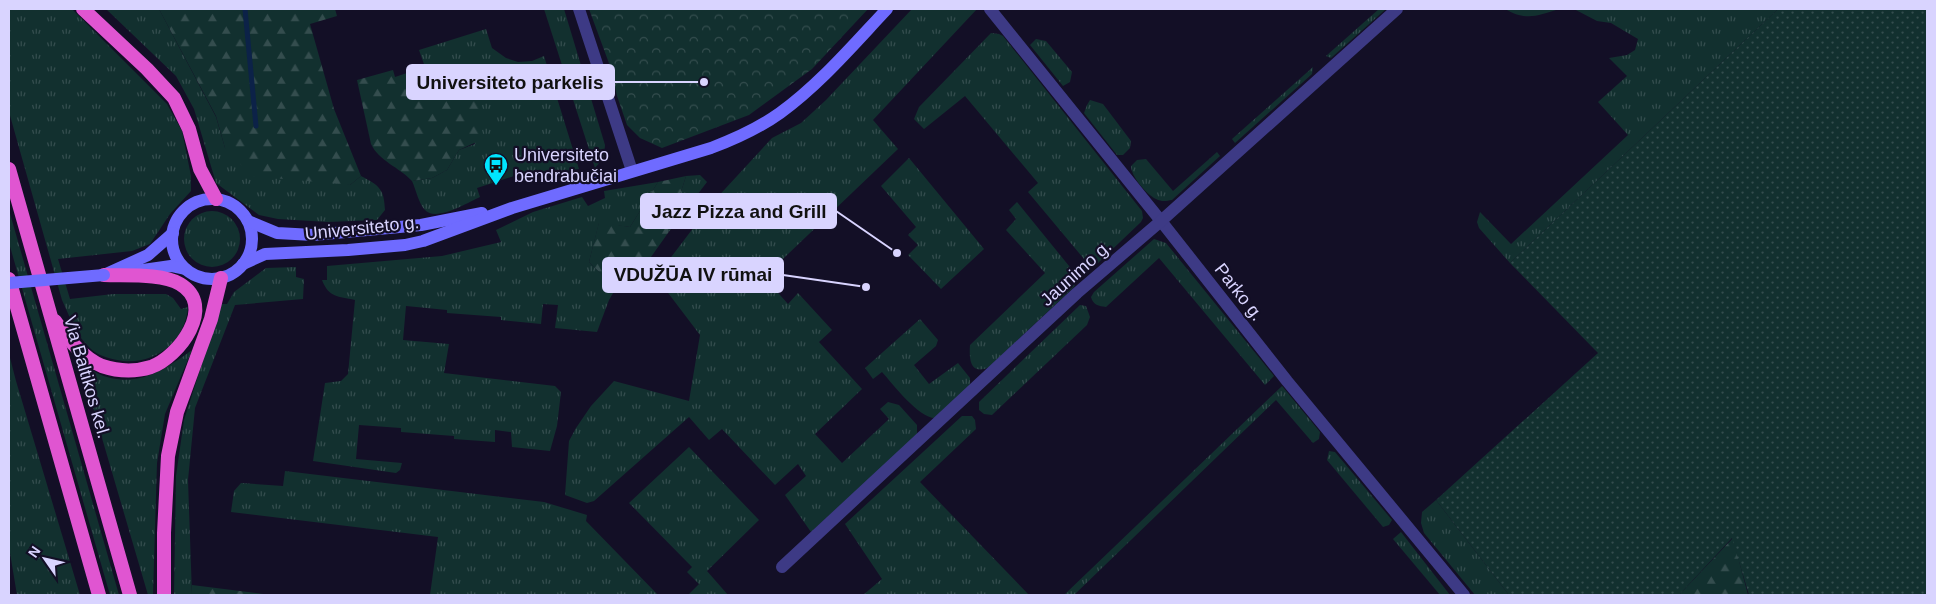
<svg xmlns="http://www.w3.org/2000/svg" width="1936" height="604" font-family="Helvetica,sans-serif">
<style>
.grass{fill:url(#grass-tufts)}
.forest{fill:url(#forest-firs)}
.park{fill:url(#park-crowns)}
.garden{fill:url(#garden-dots)}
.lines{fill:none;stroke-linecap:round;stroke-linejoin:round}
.stream{stroke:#0c2248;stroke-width:5}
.minor{stroke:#3d3a85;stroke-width:12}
.secondary{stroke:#6f6bff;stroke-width:12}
.trunk{stroke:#e055d1;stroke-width:14}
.secondary-bridge{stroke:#6f6bff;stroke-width:12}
.labels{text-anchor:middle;stroke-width:4.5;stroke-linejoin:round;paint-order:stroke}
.poi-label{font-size:18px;fill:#d9d4ff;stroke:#130f26;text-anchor:start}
.street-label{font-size:18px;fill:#d9d4ff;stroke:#130f26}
.leader{fill:none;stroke:#d9d4ff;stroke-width:2}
.callout-dot{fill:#d9d4ff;stroke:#130f26;stroke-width:2}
.callout{fill:#d9d4ff;stroke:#d9d4ff;stroke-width:2}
.callout-label{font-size:19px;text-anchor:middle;font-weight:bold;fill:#111}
</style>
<defs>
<pattern id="grass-tufts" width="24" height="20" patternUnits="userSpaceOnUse" patternTransform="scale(1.25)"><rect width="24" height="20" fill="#12302f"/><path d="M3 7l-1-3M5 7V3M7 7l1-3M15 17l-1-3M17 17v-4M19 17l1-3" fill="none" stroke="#344d4e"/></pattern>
<pattern id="forest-firs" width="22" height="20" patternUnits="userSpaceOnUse" patternTransform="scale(1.25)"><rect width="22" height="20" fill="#12302f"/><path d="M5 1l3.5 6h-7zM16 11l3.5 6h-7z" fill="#344d4e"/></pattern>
<pattern id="park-crowns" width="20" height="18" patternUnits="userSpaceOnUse" patternTransform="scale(1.25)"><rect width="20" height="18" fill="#12302f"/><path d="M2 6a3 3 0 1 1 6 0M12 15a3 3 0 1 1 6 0" fill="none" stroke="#344d4e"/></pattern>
<pattern id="garden-dots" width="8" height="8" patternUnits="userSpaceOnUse" patternTransform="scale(1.25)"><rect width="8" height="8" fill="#12302f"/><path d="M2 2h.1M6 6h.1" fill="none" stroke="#344d4e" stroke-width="1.8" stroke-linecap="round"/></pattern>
</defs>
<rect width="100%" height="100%" fill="#130f26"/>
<g class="grass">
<path d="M9 9H72L167 104 182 131 191 176V191L170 214 150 244 132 251 58 259 70 299 113 294H166L173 298 181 309 188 307C185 341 157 364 123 361 112 359 100 357 91 349 76 336 70 317 62 300L9 112Z"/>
<path d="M106 9H159L216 117 225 148 350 185 361 176C380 186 384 189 385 210L377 220 328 222 278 219 259 215 216 183 194 109 176 76Z"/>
<path d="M544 9H564L605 145 604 157 595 168Z"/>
<path d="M912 9H977L873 120 898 149 764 277 788 304 798 293 832 330 819 342 862 389 815 434 842 463 889 419 880 409 888 402 899 405 917 425V435L811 532 785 495 806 476 798 464 775 485 722 429 709 440 689 417 594 501 587 503 565 495 569 441 576 428 591 406 614 381 689 401 700 335 656 277 713 202 772 138 801 123 826 100Z"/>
<path d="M1379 9H1386L1331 58 1326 56Z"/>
<path d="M1505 9H1559C1537 16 1526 21 1505 9Z"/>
<path d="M1574 9H1778L1510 263 1479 228 1477 222 1480 212 1511 244 1628 135 1598 102 1627 76 1609 58 1627 55 1635 50 1638 39 1611 23 1597 21Z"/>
<path d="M486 29 492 48 506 58 518 62 532 61 544 56 579 169 524 178 523 173 477 188 480 197C467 203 436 222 425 210 419 204 416 190 412 181L432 178 447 170 459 150 475 144 459 100 445 87 432 70 425 67 419 50Z"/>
<path d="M991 33 999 34 1003 36 1142 211 1143 218 1141 222 1098 263 1093 264 1084 259 1028 192 1038 183 965 96 924 129 914 119 919 107Z"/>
<path d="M1036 39 1046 41 1072 72 1070 82 1063 86 1030 45Z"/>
<path d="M1313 67 1312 74 1235 143 1232 139Z"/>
<path d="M1090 100 1103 104 1131 141 1130 148 1123 155H1117L1084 113 1087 105Z"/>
<path d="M1217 152 1220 156 1172 200C1166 201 1162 202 1156 199 1146 194 1131 176 1131 166L1137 160 1146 159 1173 191Z"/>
<path d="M909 158 984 249 941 289 908 255 918 245 908 235 916 227 881 186Z"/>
<path d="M700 175 707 182 668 233 686 176Z"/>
<path d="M658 182 630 227 599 223 589 262 616 288 609 300 597 332 555 328 558 305 543 304 541 324 501 320V317L447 313V310L406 306 403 340 449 344 444 373 555 386 561 392 557 426 550 451 512 447 511 432 495 430V442L454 439V436L401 432V428L359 425 356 459 402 463 400 470 396 473 313 461 325 383 341 381 348 374 355 300C338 296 329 298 322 280H327V266L442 256 501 242 496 230 533 212 582 197 588 206 605 198 604 191Z"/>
<path d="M1017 202 1078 277 1074 287 989 367C970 376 969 359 970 345L1045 273 1006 230 1016 219 1009 210Z"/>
<path d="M9 210 119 595H110L9 243Z"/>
<circle cx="212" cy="239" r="28"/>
<path d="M1154 239 1166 243 1274 376 1265 385 1159 258 1106 307C1099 306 1093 305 1091 297L1094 292Z"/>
<path d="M296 267V277L304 279 303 299 235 305 195 408 188 480 192 595H174L176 476 184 420 221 304H227L234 292 266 268Z"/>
<path d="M1080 305 1086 306 1090 317 1087 325 992 415 984 414 979 410V402Z"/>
<path d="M920 319 938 340 936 346 914 365 929 384 958 363 970 378V386L936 418C919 419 893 384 882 372L873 379 865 368Z"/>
<path d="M192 350 165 414 157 463 153 595H148L80 363C88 367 98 375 107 377 140 387 167 368 192 350Z"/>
<path d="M9 354 16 381 80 595H17L9 547Z"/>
<path d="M1282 386 1320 432 1319 439 1313 443 1276 400 1074 595H1064Z"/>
<path d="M962 416H972L975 420 976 429 920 482 1029 595H863L882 579 845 524Z"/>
<path d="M689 447 759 520 707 571 728 595H688L699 584 687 572 692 567 629 503Z"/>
<path d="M1329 451 1335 452 1392 520 1389 525 1383 527 1327 460Z"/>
<path d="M285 471 544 502 587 515 586 521 658 595H430L438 537 231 512 234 491 241 483 283 486Z"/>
<path d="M1436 500 1509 595H1475L1424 533 1421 523 1422 512Z"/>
<path d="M1401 532 1450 595H1440L1393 539Z"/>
</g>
<g class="forest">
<path d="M159 9H335L337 16 310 24 334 109 361 176 350 185 252 176 225 148 216 116Z"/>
<path d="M425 67C436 71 449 91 459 100L479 99 483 139 459 150 447 170 432 178 412 181C399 167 379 161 371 144L357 80 393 70 395 77Z"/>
<path d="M686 176 668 233 646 264 640 270 626 274 616 288 589 262 599 222 630 227 658 182Z"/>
<path d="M1733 538 1748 595H1679Z"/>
<path d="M192 585 271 595H192Z"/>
</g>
<path class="park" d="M589 9H868L812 69 749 115 662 148 640 138 627 125 617 96 610 66Z"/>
<path class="garden" d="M1778 9H1927V595H1749L1732 538 1679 595H1509L1436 500 1598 353 1510 263Z"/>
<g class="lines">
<path class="stream" d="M245 9 256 126"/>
<g class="minor">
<path d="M579 9 632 171"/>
<path d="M990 9 1161 221 1287 381 1464 595"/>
<path d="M782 567 1077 293 1161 221 1397 9"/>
</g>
<g class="secondary">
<circle cx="212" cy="239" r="40"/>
<path d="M248 221 277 233 313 235 421 225 482 213"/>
<path d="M243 264 265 254 348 250 405 245 423 241 512 208 711 148C735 139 759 128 780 113 820 84 853 45 887 9"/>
<path d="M129 272 171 266 185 269"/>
<path d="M104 275 148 255 173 233"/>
</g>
<g class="trunk">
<path d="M83 9 147 69 174 98 189 129 200 169 216 199"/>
<path d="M9 169 130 595"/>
<path d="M9 279 99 595"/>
<path d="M55 321C67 337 82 358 102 366 117 371 135 372 151 367 179 357 217 306 180 284 162 273 125 276 104 275"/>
<path d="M164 595V533L168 456 177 412 211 319 221 278"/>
</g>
<path class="secondary-bridge" d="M9 283 104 275"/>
</g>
<defs>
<g id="bus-pin" transform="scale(1.25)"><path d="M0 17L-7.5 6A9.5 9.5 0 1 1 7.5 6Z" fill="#00e5ff" stroke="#130f26"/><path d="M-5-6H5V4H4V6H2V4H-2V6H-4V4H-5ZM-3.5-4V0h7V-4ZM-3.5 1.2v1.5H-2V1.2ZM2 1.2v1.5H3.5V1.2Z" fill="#111"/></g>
</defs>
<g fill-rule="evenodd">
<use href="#bus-pin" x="496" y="165"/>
</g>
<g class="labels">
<g class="poi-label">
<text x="514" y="161">Universiteto<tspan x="514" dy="21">bendrabučiai</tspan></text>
</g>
<g class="street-label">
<text transform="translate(362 228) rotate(-6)" y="6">Universiteto g.</text>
<text transform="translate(1076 273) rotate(-42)" y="6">Jaunimo g.</text>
<text transform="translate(1239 292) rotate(52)" y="6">Parko g.</text>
<text transform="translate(87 377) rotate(74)" y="6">Via Baltikos kel.</text>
</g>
</g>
<path class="leader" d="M704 82L614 82M897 253L836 211M866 287L783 275"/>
<g class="callout-dot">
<circle cx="704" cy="82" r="5"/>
<circle cx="897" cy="253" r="5"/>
<circle cx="866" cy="287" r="5"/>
</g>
<g class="callout">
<rect x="407" y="65" width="207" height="34" rx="5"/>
<rect x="641" y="194" width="195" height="34" rx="5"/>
<rect x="603" y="258" width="180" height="34" rx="5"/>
</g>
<g class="callout-label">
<text x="510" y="89">Universiteto parkelis</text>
<text x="739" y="218">Jazz Pizza and Grill</text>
<text x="693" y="281">VDUŽŪA IV rūmai</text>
</g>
<rect width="1936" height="604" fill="none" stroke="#d9d4ff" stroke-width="20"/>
<g transform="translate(45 559) rotate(304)" stroke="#130f26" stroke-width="4" paint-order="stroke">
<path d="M0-4L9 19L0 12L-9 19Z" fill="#d9d4ff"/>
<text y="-8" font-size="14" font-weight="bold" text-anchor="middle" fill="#d9d4ff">N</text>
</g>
</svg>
